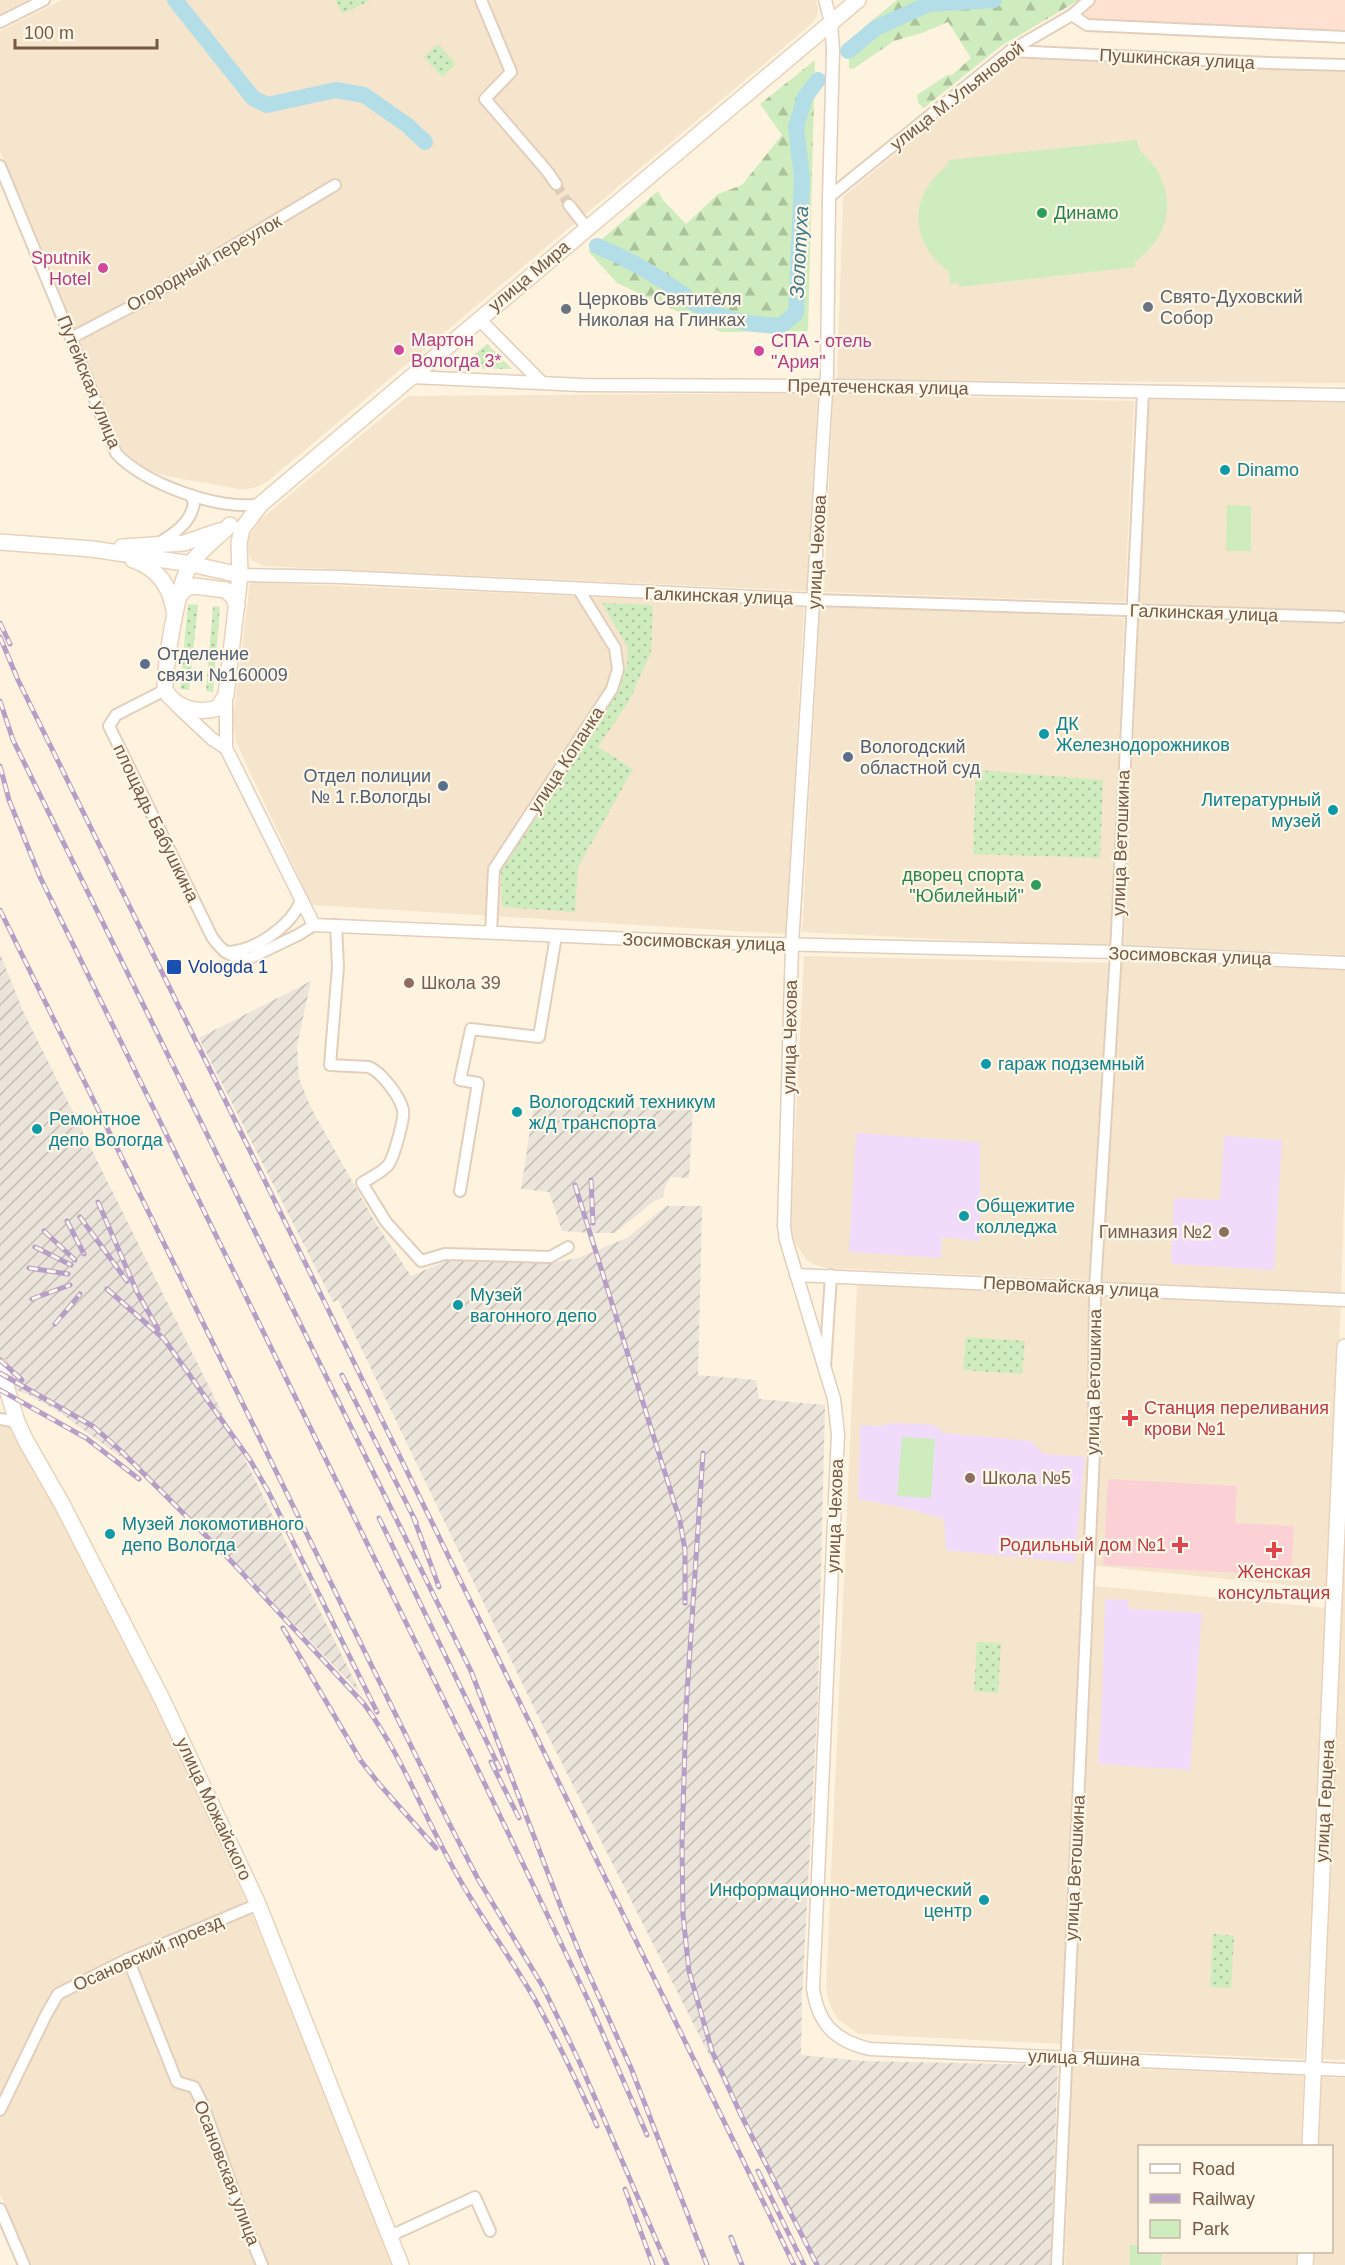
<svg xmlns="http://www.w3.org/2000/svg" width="1345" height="2265" font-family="Helvetica,sans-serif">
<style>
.residential{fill:#f6e5cd}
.commercial{fill:#ffe1d2}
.industrial{fill:url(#industrial-furrows)}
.education{fill:#f0dcfa}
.medical{fill:#fcd1d5}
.green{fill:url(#green-dots)}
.forest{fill:url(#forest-firs)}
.pitch{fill:#ceecbd}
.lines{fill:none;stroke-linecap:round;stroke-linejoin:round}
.river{stroke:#b3dee8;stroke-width:16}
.minor-tunnel{stroke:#dcccb8;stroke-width:10;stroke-dasharray:10 5;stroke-linecap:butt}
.minor-casing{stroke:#e2cfbb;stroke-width:14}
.tertiary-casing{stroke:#e2cfbb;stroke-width:15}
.secondary-casing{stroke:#ead2ba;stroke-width:18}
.minor{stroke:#fff;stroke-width:10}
.tertiary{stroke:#fff;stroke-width:12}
.secondary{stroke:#fff;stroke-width:15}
.rail-casing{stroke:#b69ec7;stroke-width:5}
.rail{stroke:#fff7e7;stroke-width:3;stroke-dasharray:9;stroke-linecap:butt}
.leisure-dot{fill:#2e9e5b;stroke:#fff7e7;stroke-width:2}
.hotel-dot{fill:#d1479c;stroke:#fff7e7;stroke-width:2}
.worship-dot{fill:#6b7280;stroke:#fff7e7;stroke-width:2}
.culture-dot{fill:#0f9aa8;stroke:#fff7e7;stroke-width:2}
.service-dot{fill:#5c6f8a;stroke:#fff7e7;stroke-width:2}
.transit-dot{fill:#1a4fb4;stroke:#fff7e7;stroke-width:2}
.education-dot{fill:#8d6e63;stroke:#fff7e7;stroke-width:2}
.health-dot{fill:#e0444e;stroke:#fff7e7;stroke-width:2}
.labels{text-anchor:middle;stroke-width:4.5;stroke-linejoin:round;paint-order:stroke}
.street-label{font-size:18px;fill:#755945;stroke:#fff7e7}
.leisure-label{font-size:18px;fill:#27864d;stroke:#fff7e7;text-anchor:start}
.hotel-label{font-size:18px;fill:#b23c85;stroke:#fff7e7;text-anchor:start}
.worship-label{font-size:18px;fill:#5b616d;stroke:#fff7e7;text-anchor:start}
.culture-label{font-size:18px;fill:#0d838f;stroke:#fff7e7;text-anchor:start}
.service-label{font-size:18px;fill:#4e5e75;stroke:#fff7e7;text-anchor:start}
.transit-label{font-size:18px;fill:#164399;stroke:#fff7e7;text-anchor:start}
.education-label{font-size:18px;fill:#785e54;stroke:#fff7e7;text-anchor:start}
.health-label{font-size:18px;fill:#be3a42;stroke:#fff7e7;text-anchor:start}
.water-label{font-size:20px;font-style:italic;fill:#3d7a8b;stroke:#fff7e7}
</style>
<defs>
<pattern id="industrial-furrows" width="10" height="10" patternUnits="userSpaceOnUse" patternTransform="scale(1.5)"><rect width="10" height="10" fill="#ebe4db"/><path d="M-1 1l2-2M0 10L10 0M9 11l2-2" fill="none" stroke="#c3bcb3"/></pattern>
<pattern id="green-dots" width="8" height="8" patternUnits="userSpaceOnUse" patternTransform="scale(1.5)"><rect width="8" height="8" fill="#ceecbd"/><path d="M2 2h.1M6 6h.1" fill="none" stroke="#acc29b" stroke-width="1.8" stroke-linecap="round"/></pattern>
<pattern id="forest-firs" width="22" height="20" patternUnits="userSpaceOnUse" patternTransform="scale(1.5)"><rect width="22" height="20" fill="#ceecbd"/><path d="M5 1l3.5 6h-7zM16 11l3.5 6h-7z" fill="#acc29b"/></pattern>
</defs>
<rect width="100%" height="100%" fill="#fef3df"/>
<g class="residential">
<path d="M0 0H27L0 14Z"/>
<path d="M62 0H816L818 11 817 17 808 27 268 481 260 486 244 490 167 476 154 472 131 459 122 448 0 151V31Z"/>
<path d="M1015 54 1345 69V383L837 380 843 197Z"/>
<path d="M818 393 807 591 263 566 252 560 248 553V538L261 519 408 396Z"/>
<path d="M833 394 1134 401 1125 602 824 592Z"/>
<path d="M1146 399 1345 401V614L1137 603Z"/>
<path d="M250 582 804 606 786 934 312 905 236 742 233 720Z"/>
<path d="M820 605 1124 618 1111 948 802 932Z"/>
<path d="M1139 618 1345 624V955L1124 945Z"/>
<path d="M804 956 1108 963 1091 1280 827 1268 815 1265 806 1259 793 1240 791 1215Z"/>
<path d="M1120 960 1345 969V1168L1341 1296 1101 1285Z"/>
<path d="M857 1283 1090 1295 1088 1454 1061 2044 858 2034 838 2019 832 2010 828 1998 826 1988Z"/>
<path d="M1101 1292 1341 1303 1328 1589 1096 1566Z"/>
<path d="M2 1426 23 1428 153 1700 250 1909 393 2265H30L0 2193V1427Z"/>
<path d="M1345 1523V2060L1321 2059Z"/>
<path d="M1095 1586 1327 1608 1304 2059 1073 2049Z"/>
<path d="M1072 2066 1304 2076 1301 2146H1140V2252H1297L1296 2265H1065Z"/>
<path d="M1321 2077 1345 2078V2265H1314V2252H1332V2146H1318Z"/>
</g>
<path class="commercial" d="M1098 0H1345V35L1090 23 1084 15Z"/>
<g class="industrial">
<path d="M0 953 23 1011 361 1694 232 1559 143 1473 59 1412 29 1395 0 1384Z"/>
<path d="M311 981 297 1046 299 1078 310 1106 375 1222 411 1276 446 1261 551 1263 578 1258 627 1238 666 1206H702L698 1375 756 1380 759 1399 825 1405 818 1695 802 1997 801 2055 862 2061 1058 2065 1050 2265H815L535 1710 338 1300 333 1302 199 1038Z"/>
<path d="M641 1097 674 1099V1107L693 1108 689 1178 671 1177 665 1186 663 1197 654 1201 615 1233H591L562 1231 549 1192 521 1189 534 1104 572 1109 621 1111 622 1106 641 1107Z"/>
</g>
<g class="education">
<path d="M856 1133 980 1142V1241L942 1237 941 1258 849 1252Z"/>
<path d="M1224 1136 1282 1140 1274 1270 1171 1264 1174 1198 1220 1200Z"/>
<path d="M894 1423 935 1425 943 1433 1031 1441 1044 1454 1085 1457 1074 1563 946 1550 944 1519 901 1507 858 1499 860 1425 880 1426Z"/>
<path d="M1105 1599 1128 1600 1129 1609 1202 1613 1190 1770 1098 1764 1102 1699Z"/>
</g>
<path class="medical" d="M1108 1479 1237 1486 1235 1523 1294 1526 1291 1576 1103 1565Z"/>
<g class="green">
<path d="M335 0H371L342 14Z"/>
<path d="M438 44 456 64 442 77 424 57Z"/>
<path d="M487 344 512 369 458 368Z"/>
<path d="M602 603 653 605 651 652 629 701 598 747 633 769 578 867 575 912 502 907 501 869 617 691 627 665 628 648Z"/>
<path d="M188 604 198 605 189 690 180 689Z"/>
<path d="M213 606 220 607 213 692 206 691Z"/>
<path d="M976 770 1103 780 1100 858 973 854Z"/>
<path d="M966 1337 1025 1341 1022 1374 963 1370Z"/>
<path d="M977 1642 1001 1643 998 1693 974 1691Z"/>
<path d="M1213 1934 1234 1936 1231 1988 1210 1987Z"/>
</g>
<g class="forest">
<path d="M897 0H1079L1001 46 924 108 918 103 917 95 947 75H952L971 58 948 22 922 33 894 41 853 69 849 68V43L864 27Z"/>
<path d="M815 60 808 331 721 332 617 283 588 251 658 191 663 200 686 224 718 194 742 185 782 135 760 104Z"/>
</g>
<g class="pitch">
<path d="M1137 140C1139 155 1150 157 1157 170 1177 206 1166 239 1135 262V267L959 287V283L950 284 949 272C909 242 908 195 948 165V160Z"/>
<path d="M1227 505 1251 506V551H1226Z"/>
<path d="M902 1437 935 1439 931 1498 897 1496Z"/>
<path d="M1130 2245H1139L1140 2252H1162L1161 2265H1130Z"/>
</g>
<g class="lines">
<g class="river">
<path d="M175 0 253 98 267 105 336 90 364 95 407 125 425 142"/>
<path d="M848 51 876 28 929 4 994 0"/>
<path d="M597 246C626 258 653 273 678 291 686 296 693 303 701 307 725 321 753 325 781 326L796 313 802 178 796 127 805 97 818 80"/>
</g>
<path class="minor-tunnel" d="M556 184 569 205"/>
<g class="minor-casing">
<g id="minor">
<path d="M481 0 511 72 485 99 547 171 556 184"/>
<path d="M1072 15 1087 25 1345 37"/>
<path d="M0 22 44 0"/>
<path d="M1010 51 1269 63 1345 65"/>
<path d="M0 166 71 338 116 453C142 483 221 512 261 504"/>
<path d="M829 197 1010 51 1072 15 1089 0"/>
<path d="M569 205 587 228"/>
<path d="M71 338 138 303 335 185"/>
<path d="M157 544C174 534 191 523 194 503L191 495"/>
<path d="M815 600 1341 617"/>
<path d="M165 684V690L116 715 109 726 212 937C221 950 232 960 250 958L298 935 314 925"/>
<path d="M336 925 338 967 330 1065 369 1067C381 1072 400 1096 403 1110 405 1118 394 1156 389 1164 383 1172 371 1177 362 1183L386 1222 421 1261 445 1254 550 1257 568 1247"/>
<path d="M491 933 494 869 612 689 618 669 615 648 579 590"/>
<path d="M225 952C254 952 290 927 301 901"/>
<path d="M460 1191 478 1083 460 1080 471 1029 539 1037 556 936"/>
<path d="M825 1367 831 1275"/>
<path d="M0 1419 17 1422"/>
<path d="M128 1959 177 2082 194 2087 203 2105 245 2223 262 2265"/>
<path d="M0 2110 46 2015 58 1994 128 1959 258 1904"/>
<path d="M0 2209 24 2265"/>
<path d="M390 2236 475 2197 490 2231"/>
<path d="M1057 2265 1094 1453 1095 1288 1116 952 1143 392"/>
</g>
</g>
<g class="tertiary-casing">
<g id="tertiary">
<path d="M825 0 831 22 833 50 829 197 827 375 792 945 784 1226 786 1240 834 1399 838 1434 813 1988C818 2024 835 2041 870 2049L1345 2070"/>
<path d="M479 319 541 382"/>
<path d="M412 377 582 385 836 386 1345 395"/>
<path d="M240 575 341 577 815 600"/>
<path d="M226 695V748L314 925 725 943 1116 952 1345 963"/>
<path d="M177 706 212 739 226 748"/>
<path d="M796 1275 1345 1300"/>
</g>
</g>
<g class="secondary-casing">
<g id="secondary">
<path d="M230 525C217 538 200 550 190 565 177 587 165 663 165 690 176 709 198 714 218 708L226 695 240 575 239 543 242 529 261 504 858 0"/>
<path d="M0 542 92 549 191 564 240 575"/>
<path d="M122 547 184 543 219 531"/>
<path d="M133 560C157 568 170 585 174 610"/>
<path d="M178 597 186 588 194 586 226 590 233 597 237 606"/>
<path d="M0 1366 17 1422 26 1441 62 1504 162 1699 258 1904 401 2265"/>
<path d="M1310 2146 1345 1347"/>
<path d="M1305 2265 1306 2252"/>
</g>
</g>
<use href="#minor" class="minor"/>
<use href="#tertiary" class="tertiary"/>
<use href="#secondary" class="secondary"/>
<g class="rail-casing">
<g id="rail">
<path d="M0 623 10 644"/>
<path d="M0 637 18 680 324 1301 794 2265"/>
<path d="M0 701 13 740 471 1671 562 1910 583 1961 631 2068 707 2265"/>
<path d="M0 766 9 800 40 877 469 1751 589 2002 647 2135"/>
<path d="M0 910 449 1823 478 1879 542 1985 579 2061 667 2265"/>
<path d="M591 1180 593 1223"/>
<path d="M575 1185 680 1521 685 1550V1603"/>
<path d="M98 1202 137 1292 158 1329"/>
<path d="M80 1217 127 1281"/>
<path d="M67 1221 84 1254"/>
<path d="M44 1231 75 1260"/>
<path d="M35 1247 71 1265"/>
<path d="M29 1268 68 1274"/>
<path d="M107 1289 164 1339 250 1460 268 1491 377 1712"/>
<path d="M32 1299 70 1285"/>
<path d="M55 1324 80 1294"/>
<path d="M0 1360 22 1380"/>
<path d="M0 1373 94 1427 122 1452 230 1560 364 1704C404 1758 426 1822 460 1880 484 1923 515 1963 539 2007 560 2046 579 2086 597 2126"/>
<path d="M342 1375 416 1522"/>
<path d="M0 1390 86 1438 139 1479"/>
<path d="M703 1453 686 1709 682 1845 683 1915 689 1971 712 2051 740 2113 817 2265"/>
<path d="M413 1516 439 1587"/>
<path d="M379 1518 500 1769"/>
<path d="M283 1628 361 1761 380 1785 436 1848"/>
<path d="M491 1762 519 1818"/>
<path d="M758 2171 804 2265"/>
<path d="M625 2189 653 2265"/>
<path d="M731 2237 742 2265"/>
</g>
</g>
<use href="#rail" class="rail"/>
</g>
<g class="leisure-dot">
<circle cx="1042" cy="213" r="6"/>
<circle cx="1036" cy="885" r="6"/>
</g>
<g class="hotel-dot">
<circle cx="103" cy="268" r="6"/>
<circle cx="399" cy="350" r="6"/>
<circle cx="759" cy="351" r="6"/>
</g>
<g class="worship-dot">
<circle cx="1148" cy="307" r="6"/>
<circle cx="566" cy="309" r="6"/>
</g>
<g class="culture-dot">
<circle cx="1225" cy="470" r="6"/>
<circle cx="1044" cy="734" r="6"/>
<circle cx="1333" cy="810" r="6"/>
<circle cx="986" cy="1064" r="6"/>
<circle cx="517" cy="1112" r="6"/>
<circle cx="37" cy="1129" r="6"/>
<circle cx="964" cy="1216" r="6"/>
<circle cx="458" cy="1305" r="6"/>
<circle cx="110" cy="1534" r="6"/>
<circle cx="984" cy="1900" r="6"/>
</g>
<g class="service-dot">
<circle cx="145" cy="664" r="6"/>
<circle cx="848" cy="757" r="6"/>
<circle cx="443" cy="786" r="6"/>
</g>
<rect class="transit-dot" x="166" y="959" width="16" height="16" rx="3"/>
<g class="education-dot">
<circle cx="409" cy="983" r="6"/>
<circle cx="1224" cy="1232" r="6"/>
<circle cx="970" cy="1478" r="6"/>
</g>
<g class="health-dot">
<path d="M1127 1409h6v6h6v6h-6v6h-6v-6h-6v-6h6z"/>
<path d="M1177 1536h6v6h6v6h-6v6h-6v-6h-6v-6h6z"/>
<path d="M1271 1541h6v6h6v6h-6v6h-6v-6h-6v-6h6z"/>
</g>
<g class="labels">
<g class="street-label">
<text transform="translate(1177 59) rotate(3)" y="6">Пушкинская улица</text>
<text transform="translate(957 96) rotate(-38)" y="6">улица М.Ульяновой</text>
<text transform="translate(204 263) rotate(-30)" y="6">Огородный переулок</text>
<text transform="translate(529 276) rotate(-40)" y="6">улица Мира</text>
<text transform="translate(89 382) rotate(68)" y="6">Путейская улица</text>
<text transform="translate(878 387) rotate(1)" y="6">Предтеченская улица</text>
<text transform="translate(817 552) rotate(-87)" y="6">улица Чехова</text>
<text transform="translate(719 596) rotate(2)" y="6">Галкинская улица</text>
<text transform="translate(1204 613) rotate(2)" y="6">Галкинская улица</text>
<text transform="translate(566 760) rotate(-57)" y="6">улица Копанка</text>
<text transform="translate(156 823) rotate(64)" y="6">площадь Бабушкина</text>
<text transform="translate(1121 843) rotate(-88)" y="6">улица Ветошкина</text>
<text transform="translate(704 942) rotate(2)" y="6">Зосимовская улица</text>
<text transform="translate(1190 956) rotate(2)" y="6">Зосимовская улица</text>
<text transform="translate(790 1037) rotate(-89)" y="6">улица Чехова</text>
<text transform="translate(1071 1287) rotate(3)" y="6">Первомайская улица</text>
<text transform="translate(1094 1382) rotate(-89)" y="6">улица Ветошкина</text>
<text transform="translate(835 1516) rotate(-88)" y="6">улица Чехова</text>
<text transform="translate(1325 1801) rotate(-87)" y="6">улица Герцена</text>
<text transform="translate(214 1809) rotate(65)" y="6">улица Можайского</text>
<text transform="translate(1075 1868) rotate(-87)" y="6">улица Ветошкина</text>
<text transform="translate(148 1953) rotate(-24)" y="6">Осановский проезд</text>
<text transform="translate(1084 2058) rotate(2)" y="6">улица Яшина</text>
<text transform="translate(227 2173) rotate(69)" y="6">Осановская улица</text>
</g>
<g class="leisure-label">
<text x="1054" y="219">Динамо</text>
<text x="1024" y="881" text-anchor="end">дворец спорта<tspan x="1024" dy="21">"Юбилейный"</tspan></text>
</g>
<g class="hotel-label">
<text x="91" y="264" text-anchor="end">Sputnik<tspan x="91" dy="21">Hotel</tspan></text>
<text x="411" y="346">Мартон<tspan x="411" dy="21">Вологда 3*</tspan></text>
<text x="771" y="347">СПА - отель<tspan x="771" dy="21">"Ария"</tspan></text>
</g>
<g class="worship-label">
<text x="1160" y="303">Свято-Духовский<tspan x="1160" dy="21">Собор</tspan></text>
<text x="578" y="305">Церковь Святителя<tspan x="578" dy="21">Николая на Глинках</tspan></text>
</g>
<g class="culture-label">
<text x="1237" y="476">Dinamo</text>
<text x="1056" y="730">ДК<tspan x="1056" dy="21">Железнодорожников</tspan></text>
<text x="1321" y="806" text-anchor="end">Литературный<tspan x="1321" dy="21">музей</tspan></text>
<text x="998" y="1070">гараж подземный</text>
<text x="529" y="1108">Вологодский техникум<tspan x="529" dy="21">ж/д транспорта</tspan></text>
<text x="49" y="1125">Ремонтное<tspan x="49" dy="21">депо Вологда</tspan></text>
<text x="976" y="1212">Общежитие<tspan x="976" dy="21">колледжа</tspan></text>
<text x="470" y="1301">Музей<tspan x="470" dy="21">вагонного депо</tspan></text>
<text x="122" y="1530">Музей локомотивного<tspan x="122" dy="21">депо Вологда</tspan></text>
<text x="972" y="1896" text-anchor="end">Информационно-методический<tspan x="972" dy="21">центр</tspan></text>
</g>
<g class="service-label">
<text x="157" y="660">Отделение<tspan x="157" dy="21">связи №160009</tspan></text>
<text x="860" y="753">Вологодский<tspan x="860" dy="21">областной суд</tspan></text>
<text x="431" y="782" text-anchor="end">Отдел полиции<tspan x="431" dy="21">№ 1 г.Вологды</tspan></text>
</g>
<g class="transit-label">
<text x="188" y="973">Vologda 1</text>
</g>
<g class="education-label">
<text x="421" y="989">Школа 39</text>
<text x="1212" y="1238" text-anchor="end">Гимназия №2</text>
<text x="982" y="1484">Школа №5</text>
</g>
<g class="health-label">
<text x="1144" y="1414">Станция переливания<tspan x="1144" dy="21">крови №1</tspan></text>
<text x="1166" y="1551" text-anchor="end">Родильный дом №1</text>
<text x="1274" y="1578" text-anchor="middle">Женская<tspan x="1274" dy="21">консультация</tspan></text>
</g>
<g class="water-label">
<text transform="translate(799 252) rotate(-87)" y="7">Золотуха</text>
</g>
</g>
<rect x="1138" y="2145" width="195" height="108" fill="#fff7e7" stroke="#c8b8a6" stroke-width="1.5"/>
<rect x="1150" y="2164" width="30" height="9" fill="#ffffff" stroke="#c8b8a6" stroke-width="1.5"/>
<text x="1192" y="2175" font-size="18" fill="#755945">Road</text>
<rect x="1150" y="2194" width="30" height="9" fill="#b69ec7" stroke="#c8b8a6" stroke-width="1.5"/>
<text x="1192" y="2205" font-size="18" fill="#755945">Railway</text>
<rect x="1150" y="2220" width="30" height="18" fill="#ceecbd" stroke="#c8b8a6" stroke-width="1.5"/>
<text x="1192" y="2235" font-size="18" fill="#755945">Park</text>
<path d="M15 39v9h142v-9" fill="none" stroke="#755945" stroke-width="3"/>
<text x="24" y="39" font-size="18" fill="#755945" stroke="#fff7e7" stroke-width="4.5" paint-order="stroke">100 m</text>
</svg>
